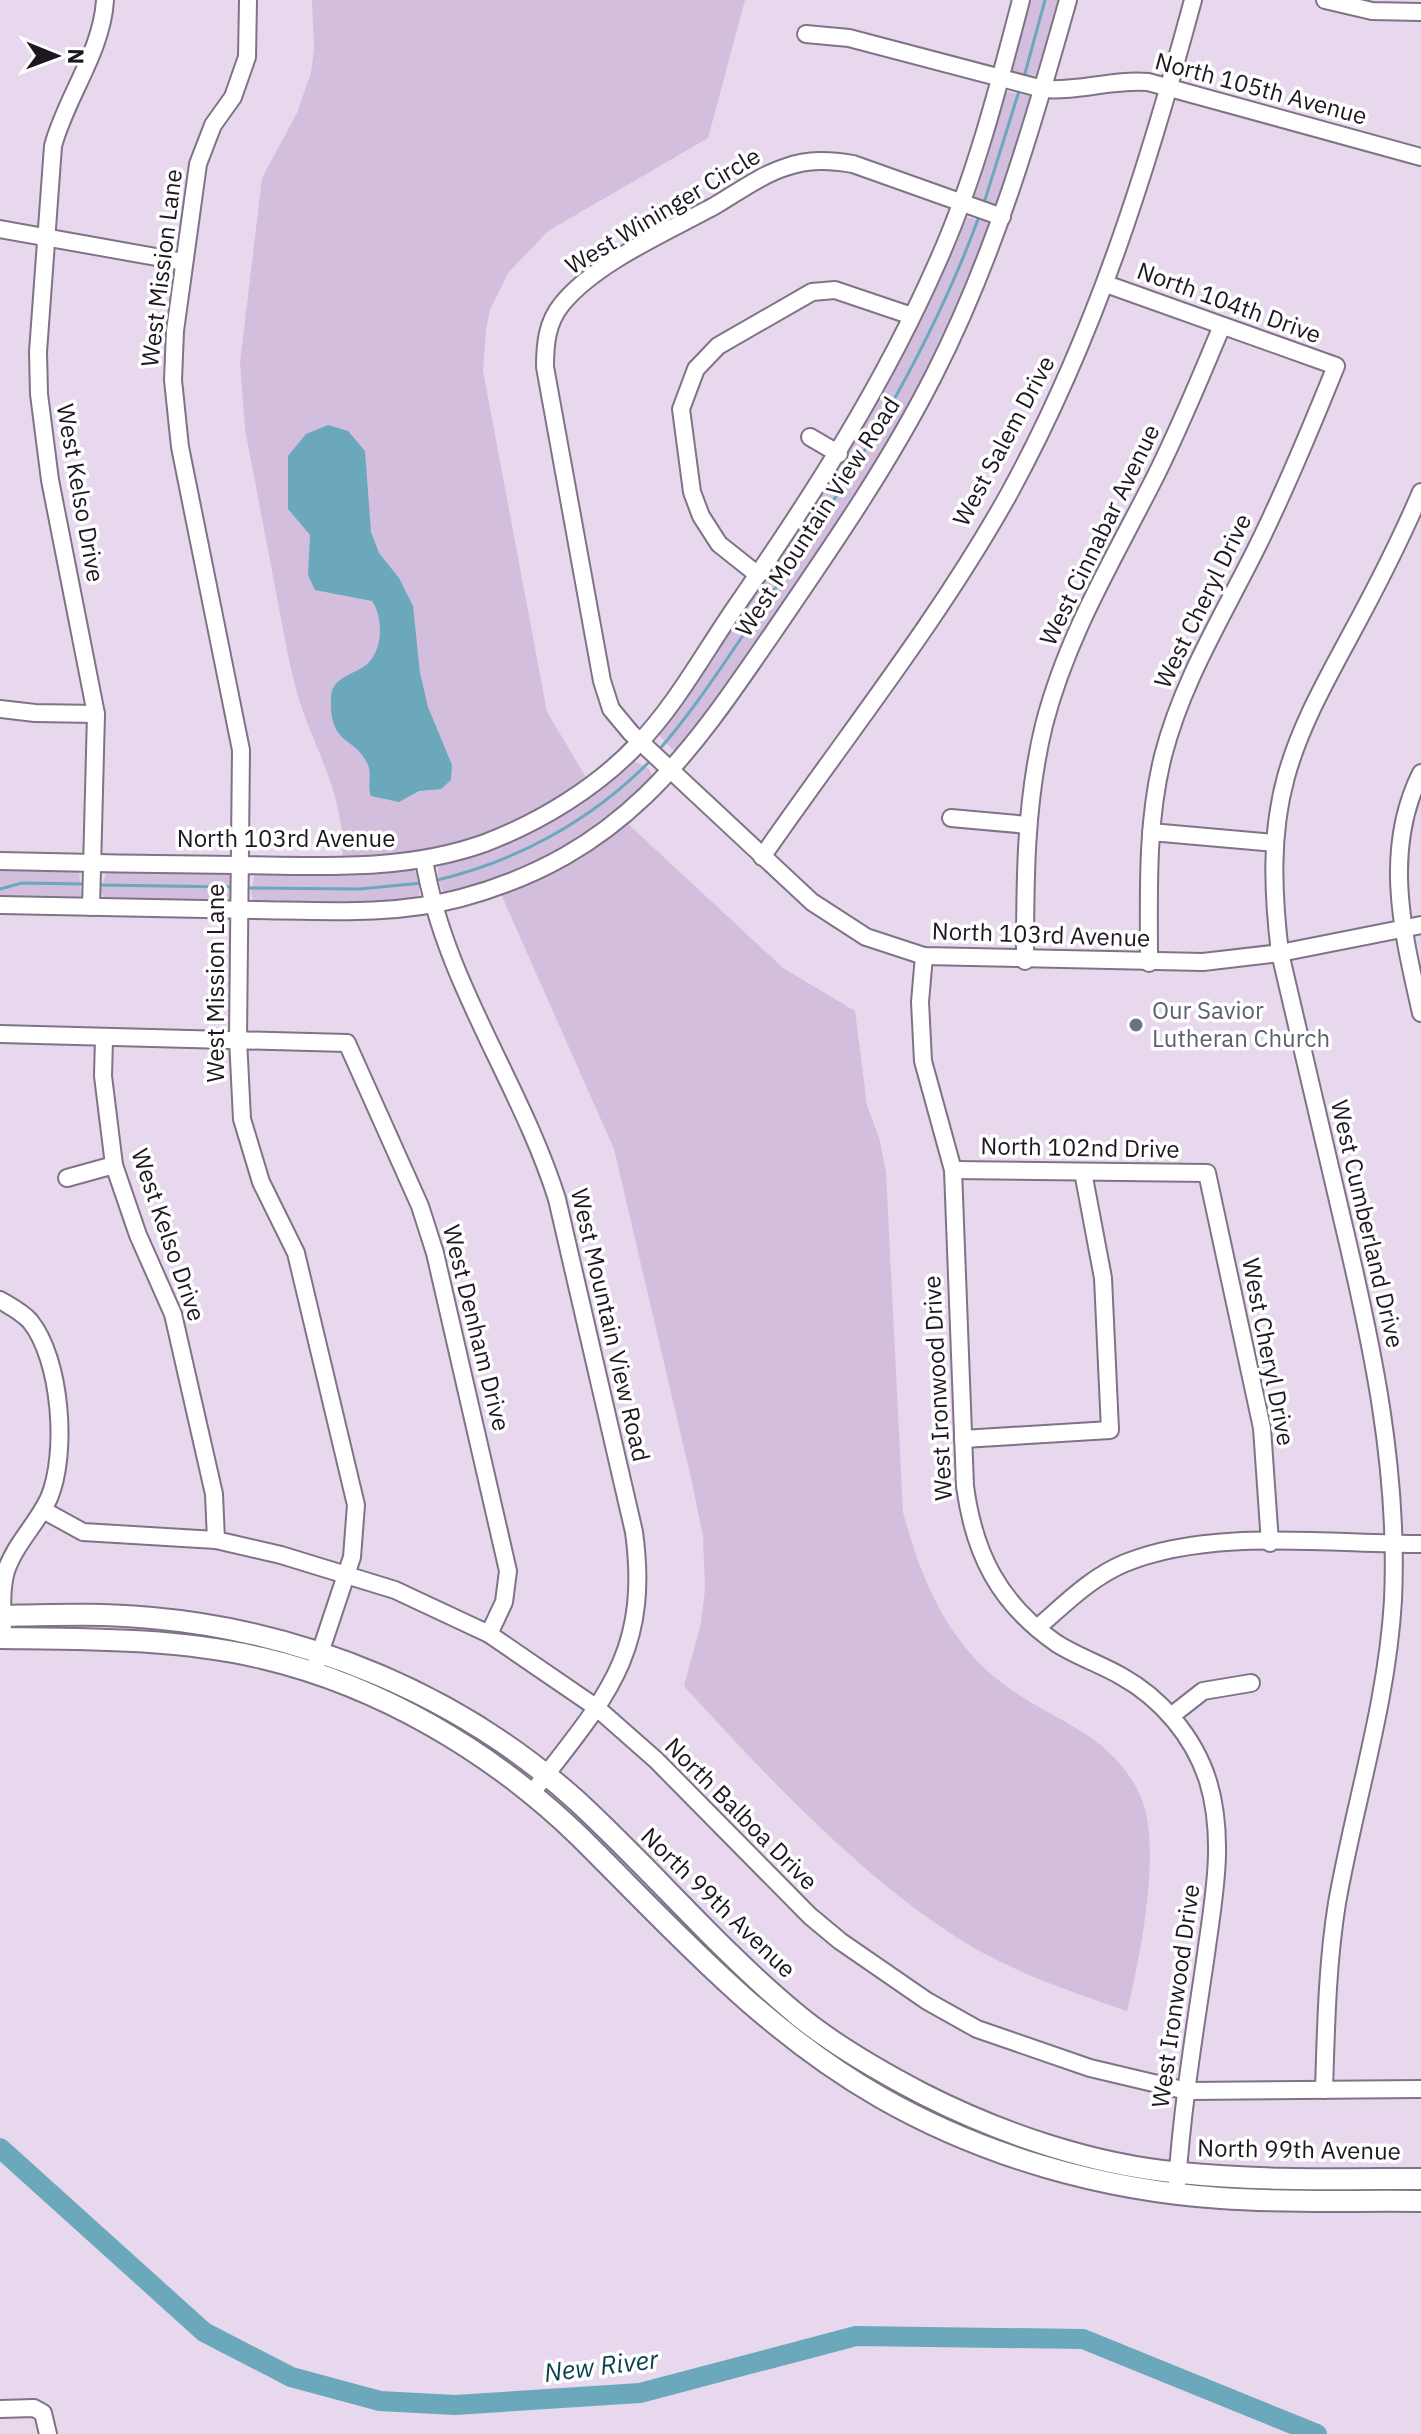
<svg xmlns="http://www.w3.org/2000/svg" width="1421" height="2434" font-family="'IBM Plex Sans',sans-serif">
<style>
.green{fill:#d3bedd}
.water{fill:#6ca8bb}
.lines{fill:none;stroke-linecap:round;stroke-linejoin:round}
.stream{stroke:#6ca8bb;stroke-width:3}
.river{stroke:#6ca8bb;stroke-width:20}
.minor-casing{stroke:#807287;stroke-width:20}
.major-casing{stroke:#807287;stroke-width:24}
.minor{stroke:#fff;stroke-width:16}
.major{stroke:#fff;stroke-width:20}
.worship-dot{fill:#6b7280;stroke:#fff;stroke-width:3}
.labels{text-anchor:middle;stroke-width:7;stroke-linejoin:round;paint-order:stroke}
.street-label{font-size:24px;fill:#1d1820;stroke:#fff}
.worship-label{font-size:24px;fill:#5b616d;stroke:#fff;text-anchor:start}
.water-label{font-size:26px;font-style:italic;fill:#063f4d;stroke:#fff}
</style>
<rect width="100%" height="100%" fill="#e7d8ee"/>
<g class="green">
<path d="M312 0H745L708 138 548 231 508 273 490 310 486 331 483 371 547 712 587 779C502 840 444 852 342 860 346 810 325 768 307 722 298 699 292 675 287 650L245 429 240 363 262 178 297 113 311 73 314 48Z"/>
<path d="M1028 0H1063L1038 76 1014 73 1011 69Z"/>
<path d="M1008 92 1029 96 1034 102 998 206 975 199 972 193 1003 95Z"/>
<path d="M964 217 986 221 992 230 913 406 756 649 678 752 674 751 657 733 845 456 913 330Z"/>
<path d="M631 759 649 769 654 778C594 834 527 880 445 894 438 886 436 873 440 863Z"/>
<path d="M626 822 783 968 855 1011 867 1105 880 1141 886 1173 903 1512C921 1580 948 1644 1006 1686 1058 1724 1111 1733 1140 1795 1163 1843 1140 1960 1127 2011 1078 1994 1030 1978 985 1954 877 1895 768 1778 684 1686L701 1623 705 1590 703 1536 691 1478 614 1149 500 892Z"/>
<path d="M0 867 79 870 81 896 79 899 0 901Z"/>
<path d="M410 868 419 875V899L378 906 254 903 251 893 255 873Z"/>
<path d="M107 869 228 872C234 879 235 894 230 902H106L101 891Z"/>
</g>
<path class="water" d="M328 425 348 431 365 451 371 532 379 553 399 578 413 606 420 673 428 707 452 765 451 780 441 789 419 791 399 802 371 796C367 786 372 775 368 765 356 735 329 748 331 697 332 677 353 675 366 665 383 651 384 618 372 601L315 590 308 575 310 535 288 509V456L306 434Z"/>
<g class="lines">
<g class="stream">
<path d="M1024 77 1045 0"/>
<path d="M984 203 1020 88"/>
<path d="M658 751C697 707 728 656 762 608 848 483 928 357 980 214"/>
<path d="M433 881C516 862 591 821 651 760"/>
<path d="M98 885 234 887"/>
<path d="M246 888 359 889 422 883"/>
<path d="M0 889 22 883 86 884"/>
</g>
<path class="river" d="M0 2148 204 2332 291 2377 380 2401 455 2405 640 2393 856 2336 1083 2339 1317 2434"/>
<g class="minor-casing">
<g id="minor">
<path d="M248 0 247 57 233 97 213 125 198 164 175 331 173 380 180 447 241 750 238 1039 242 1119 261 1182 296 1253 356 1505 352 1557 313 1674"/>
<path d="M1325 0 1372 11 1421 12"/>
<path d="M806 34 849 38 1043 89C1079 92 1112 79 1148 82L1421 157"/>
<path d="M1002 217 853 164C830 160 809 159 786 167 761 175 738 192 716 205 669 231 596 262 562 304 547 322 545 344 545 367L602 681 611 709 631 733 812 902 866 937 924 956 1203 962 1280 953 1421 925"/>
<path d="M0 229 184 262"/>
<path d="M1106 284 1336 366C1311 428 1285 491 1255 551 1221 619 1182 682 1163 756 1146 824 1149 894 1149 963"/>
<path d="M810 437 839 454"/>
<path d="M758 575 719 544 701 516 692 492 681 409 696 369 718 346 812 292 835 290 912 316"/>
<path d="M0 709 35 713 96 714"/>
<path d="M1421 773C1382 851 1403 933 1421 1013"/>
<path d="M951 818 1028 825"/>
<path d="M1151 832 1275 843"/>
<path d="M762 857C845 737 939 620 1010 492 1095 336 1147 171 1193 0"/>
<path d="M424 859C443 980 521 1084 557 1199L634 1532C651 1656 602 1701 532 1793"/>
<path d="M0 861C79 863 157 864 236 865 320 866 404 872 485 843 540 822 596 788 637 745 677 704 706 649 739 602 815 492 884 384 938 261 975 178 998 88 1021 0"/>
<path d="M0 905C85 907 170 909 255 910 324 911 393 916 461 898 627 853 692 751 783 618 837 539 891 460 934 375 995 255 1032 128 1068 0"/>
<path d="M91 907 96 714 50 480 39 394 38 352 53 146C66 97 102 52 105 0"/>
<path d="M924 956 920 1002 923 1061 953 1170 965 1486C974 1554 999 1603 1056 1643 1076 1656 1100 1664 1121 1676 1161 1698 1194 1737 1208 1781 1226 1841 1213 1901 1205 1961 1194 2035 1182 2109 1177 2184"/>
<path d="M1025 961C1025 881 1025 803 1044 725 1066 639 1110 565 1150 487 1177 435 1199 380 1222 326"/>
<path d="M0 1034 347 1043 420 1206 435 1253 508 1571 504 1602 489 1634"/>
<path d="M104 1038 103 1076 114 1165 138 1235 173 1314 214 1494 216 1540"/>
<path d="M953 1170 1207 1173 1262 1428 1270 1543"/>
<path d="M67 1178 114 1165"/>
<path d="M0 1300C10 1306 22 1312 30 1321 61 1359 68 1453 49 1498 37 1524 15 1544 6 1571 0 1592 3 1617 3 1638"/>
<path d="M963 1439 1110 1430 1103 1278 1083 1172"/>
<path d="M43 1510 83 1532 216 1540 281 1555 395 1590 489 1634 597 1708 656 1760 810 1916 840 1941 927 2001 977 2029 1090 2068 1187 2091 1421 2089"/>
<path d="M1037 1628C1064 1605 1091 1577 1125 1563 1211 1528 1328 1544 1421 1544"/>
<path d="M1171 1716 1203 1691 1251 1683"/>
<path d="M1324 2090C1326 2028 1327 1965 1337 1903 1355 1801 1387 1704 1393 1600 1399 1469 1372 1344 1342 1218 1321 1129 1300 1041 1280 953 1273 895 1270 834 1286 777 1300 726 1326 681 1351 634 1376 588 1400 541 1421 492"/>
<path d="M0 2409 34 2408 43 2413 48 2434"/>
</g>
</g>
<g class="major-casing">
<g id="major">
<path d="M0 1616C50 1615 101 1613 152 1618 308 1632 461 1696 577 1801 652 1870 717 1948 795 2013 833 2045 879 2071 923 2094 1002 2134 1093 2165 1181 2173 1261 2181 1341 2179 1421 2179"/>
<path d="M0 1638C87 1639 177 1638 262 1658 381 1686 492 1752 579 1836 675 1931 761 2029 880 2097 983 2156 1102 2190 1221 2198 1288 2203 1355 2200 1421 2201"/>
</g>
</g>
<use href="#minor" class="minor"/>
<use href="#major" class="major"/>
</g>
<circle class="worship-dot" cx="1136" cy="1025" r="8"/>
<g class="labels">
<g class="street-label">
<text transform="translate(1261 89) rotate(15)" y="8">North 105th Avenue</text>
<text transform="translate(663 211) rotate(-31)" y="8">West Wininger Circle</text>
<text transform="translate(162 268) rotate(-83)" y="8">West Mission Lane</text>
<text transform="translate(1229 303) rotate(20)" y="8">North 104th Drive</text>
<text transform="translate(1004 441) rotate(-62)" y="8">West Salem Drive</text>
<text transform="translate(80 493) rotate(80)" y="8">West Kelso Drive</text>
<text transform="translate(818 517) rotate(-57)" y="8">West Mountain View Road</text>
<text transform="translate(1100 535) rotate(-64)" y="8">West Cinnabar Avenue</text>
<text transform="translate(1203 601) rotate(-64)" y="8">West Cheryl Drive</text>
<text x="286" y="847">North 103rd Avenue</text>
<text transform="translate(1041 935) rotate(2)" y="8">North 103rd Avenue</text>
<text transform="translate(216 983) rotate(-90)" y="8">West Mission Lane</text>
<text transform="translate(1080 1148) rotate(1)" y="8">North 102nd Drive</text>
<text transform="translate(1367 1224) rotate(77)" y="8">West Cumberland Drive</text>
<text transform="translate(168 1235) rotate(71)" y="8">West Kelso Drive</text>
<text transform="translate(610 1325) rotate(77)" y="8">West Mountain View Road</text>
<text transform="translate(476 1328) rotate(76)" y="8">West Denham Drive</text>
<text transform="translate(1268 1352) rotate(79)" y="8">West Cheryl Drive</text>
<text transform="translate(938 1388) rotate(-93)" y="8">West Ironwood Drive</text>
<text transform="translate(741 1814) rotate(45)" y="8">North Balboa Drive</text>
<text transform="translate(718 1903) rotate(44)" y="8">North 99th Avenue</text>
<text transform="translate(1176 1996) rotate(-82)" y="8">West Ironwood Drive</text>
<text transform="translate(1299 2150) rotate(1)" y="8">North 99th Avenue</text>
</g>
<g class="worship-label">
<text x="1152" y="1019">Our Savior<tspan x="1152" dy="28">Lutheran Church</tspan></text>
</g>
<g class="water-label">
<text transform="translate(601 2366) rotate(-7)" y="9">New River</text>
</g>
</g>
<g transform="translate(56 56) rotate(91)" stroke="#ffffff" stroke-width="6" paint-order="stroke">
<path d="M0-6L14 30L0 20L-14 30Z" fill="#1d1820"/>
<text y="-12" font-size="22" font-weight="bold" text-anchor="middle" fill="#1d1820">N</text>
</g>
</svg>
